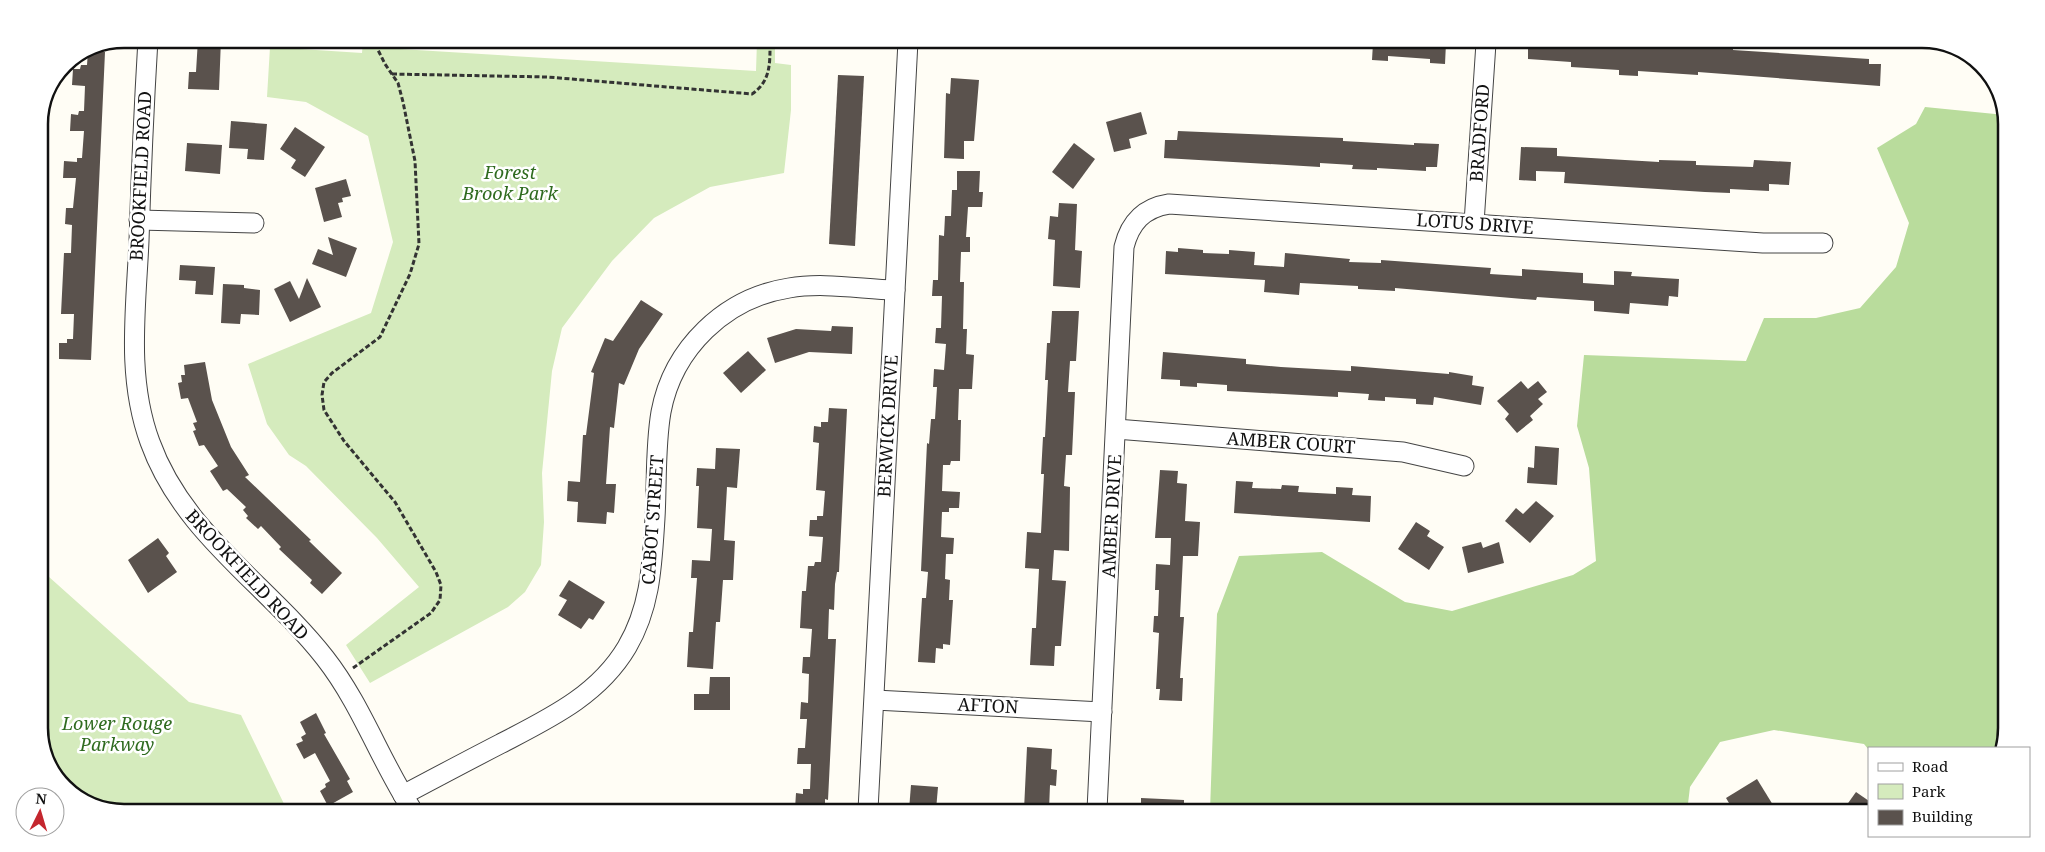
<svg xmlns="http://www.w3.org/2000/svg" width="2045" height="852" font-family="'Noto Serif',serif">
<style>
.green{fill:#d5ebbd}
.forest{fill:#b9dc9c}
.building{fill:#5a524d}
.lines{fill:none;stroke-linecap:round;stroke-linejoin:round}
.minor-casing{stroke:#444;stroke-width:21}
.path{stroke:#333;stroke-width:3;stroke-dasharray:5 2.5;stroke-linecap:butt}
.minor{stroke:#fff;stroke-width:19}
.labels{text-anchor:middle;stroke-width:5;stroke-linejoin:round;paint-order:stroke}
.street-label{font-size:18px;fill:#111;stroke:#fff}
.park-label{font-size:18px;font-style:italic;fill:#2f6b1f;stroke:#fff}
.rim{fill:none;stroke:#111;stroke-width:2.5}
</style>
<rect width="100%" height="100%" fill="#fffdf5"/>
<g class="green">
<path d="M363 40H384V48L756 71 757 41H775V63L791 65V110L784 173 710 187 654 218 612 261 562 328 552 371 542 473 544 522 541 565 525 592 508 607 370 683 346 645 419 587 377 538 306 466 289 455 267 424 248 364 371 313 393 242 368 136 306 102 267 97 270 47 362 53Z"/>
<path d="M39 568 189 702 241 715 286 808 91 807 56 780 39 735Z"/>
</g>
<path class="forest" d="M1925 107 2005 115 2006 118 2000 748 1869 750 1864 744 1774 730 1720 742 1690 787 1687 812 1210 811 1217 614 1239 556 1322 552 1405 602 1452 611 1573 575 1596 561 1589 468 1577 426 1584 355 1746 361 1764 318H1816L1860 308 1896 267 1909 223 1877 148 1916 124Z"/>
<g class="building">
<path d="M198 39H221L219 90 188 89 189 72H196Z"/>
<path d="M1373 43H1446L1445 64 1430 63V59L1388 56V61L1372 60Z"/>
<path d="M1528 44H1612L1708 49V46L1733 48V50L1869 59V64H1881L1880 86 1698 72V75L1638 71V76L1619 75V70L1571 67V62L1528 59Z"/>
<path d="M88 51 105 52 91 360 59 359V343H67V339H73L74 314H61L64 253H71L72 225 65 224 66 208H73L76 178H63L64 161 77 162V158H82L84 131H70L71 114 78 115 79 111H84L85 86 72 85 73 69H80L81 65H87Z"/>
<path d="M838 75 864 76 855 246 829 244Z"/>
<path d="M951 78 979 80 974 141H964V159L944 158 946 93 950 94Z"/>
<path d="M1141 112 1147 134 1129 139 1131 148 1114 152 1106 122Z"/>
<path d="M231 121 267 124 264 160 247 159 248 149 229 148Z"/>
<path d="M295 127 325 147 305 177 291 168 296 160 280 149Z"/>
<path d="M1178 131 1343 138V141L1414 145V143L1439 144 1437 167H1426V171L1377 168V170L1352 169 1353 165 1320 163V167L1164 158 1165 140H1177Z"/>
<path d="M187 143 222 145 220 174 185 171Z"/>
<path d="M1074 143 1095 159 1073 189 1052 172Z"/>
<path d="M1521 147 1557 148V156L1659 162V160L1696 161V165L1753 167 1754 160 1791 162 1789 185 1769 184V191L1730 189V193L1705 192 1564 183 1565 172 1536 171V181L1519 180Z"/>
<path d="M957 171H980L979 192H983L982 207H968L966 237H970V252H961L960 282H964L963 329H967L966 354 974 355 972 389H959L958 420H961L960 461H951L950 465H943L942 491 960 492 959 508H949V512H942L941 537 954 538 953 554H946L945 579 950 580 949 600H953L950 645 943 644V649L936 648 935 663 918 662 922 598H926L928 572 921 571 927 443 929 444 931 419H935L937 387H933L934 369 944 370 946 344 935 343 936 328H941L942 296H932L933 280H938L939 235 944 236 945 216H951L952 190H957Z"/>
<path d="M346 179 351 196 342 198 343 202 338 203 342 217 324 222 315 188Z"/>
<path d="M1059 203 1077 204 1075 250 1082 251 1080 288 1053 286 1055 240 1048 239 1050 216 1058 217Z"/>
<path d="M328 237 357 248 346 277 312 264 318 249 333 255Z"/>
<path d="M1178 248 1203 250V253L1229 254V250L1255 252 1254 265 1284 267 1285 253 1350 259 1349 262 1381 263V260L1491 268 1490 274 1522 276V269L1583 273V283L1614 285V271L1632 272 1631 276 1679 279 1678 297 1669 296 1668 306 1630 303 1629 314 1594 311V301L1537 297 1536 300 1395 288V291L1358 289V286L1300 283 1299 295 1264 292 1265 280 1165 274 1166 251 1178 252Z"/>
<path d="M180 265 215 267 213 295 195 294 196 281 179 280Z"/>
<path d="M307 278 321 307 290 322 274 289 290 281 299 299Z"/>
<path d="M223 284 244 285V288L260 290 259 315 241 314 240 324 221 323Z"/>
<path d="M641 300 663 314 639 349 624 385 619 383 614 428 610 427 606 484H616L614 513 607 512 606 524 577 522 578 502 567 501 568 481 580 482 583 435H586L594 373 591 372 605 338 613 341Z"/>
<path d="M1052 311H1079L1076 361H1070L1068 392H1075L1072 455H1066L1064 486 1070 487 1069 551 1054 550 1052 580 1066 581 1061 646H1055L1054 666 1030 665 1032 628H1036L1039 569 1025 568 1027 532 1041 533 1044 474H1041L1043 437H1045L1048 380H1045L1047 343H1050Z"/>
<path d="M832 326 853 327 852 354 809 352 775 363 767 338 796 329 831 331Z"/>
<path d="M748 351 766 370 741 393 723 373Z"/>
<path d="M1163 352 1246 359V364L1281 367 1351 371V366L1449 374V372L1473 376 1472 385 1484 387 1481 405 1434 397 1433 405 1416 404V399L1385 397V401L1368 400 1369 394 1338 392V397L1227 391V385L1197 383V387L1180 386V380L1161 379Z"/>
<path d="M205 362 212 400 231 447 249 475 245 477 311 540 309 541 342 573 322 594 310 583 312 580 279 549 281 547 261 526 258 529 246 518 248 516 243 510 246 507 227 489 223 491 210 471 218 466 204 445 199 446 193 431 196 430 193 423 197 422 188 398 181 399 178 383 182 382 181 375H185L184 365Z"/>
<path d="M1521 381 1528 389 1538 381 1547 392 1538 399 1543 404 1530 416 1533 420 1517 433 1505 419 1509 414 1497 401Z"/>
<path d="M829 408 847 409 839 572H837L835 584 834 610 829 609 828 639H836L828 800 825 799V809H795L796 793 803 794V789H810L811 764H797L798 748H805L807 719H800L801 702 808 703 809 674 802 673 803 657H810L812 629 800 628 802 591H806L808 566H814L815 562H821L823 537 809 536 810 520H817V516H823L825 491 816 490 819 443 813 442 814 426 821 427V422H828Z"/>
<path d="M1535 446 1559 448 1557 485 1527 483 1528 467 1534 468Z"/>
<path d="M716 448 740 449 737 488 727 487 724 540 735 541 733 580H723L720 622H716L713 669 687 667 689 632H693L697 578H691L692 560 710 561 712 529 697 528 699 486H696L697 468 715 469Z"/>
<path d="M1160 470 1178 471 1177 483 1187 484 1185 521 1200 522 1198 556H1183L1180 617H1184L1180 678H1183L1182 701 1159 700 1160 689H1156L1159 633 1153 632 1154 616H1158L1159 590H1155L1156 564 1170 565 1171 538H1155Z"/>
<path d="M1236 481 1253 482 1252 488 1281 489 1282 485 1299 486 1298 492 1336 494V487L1353 488 1352 495 1371 496 1370 522 1234 513Z"/>
<path d="M1536 501 1554 516 1530 543 1505 521 1516 508 1523 514Z"/>
<path d="M1416 522 1430 531 1427 536 1444 547 1429 570 1398 549Z"/>
<path d="M158 538 169 553 166 556 177 572 148 593 128 560Z"/>
<path d="M1481 542 1483 548 1499 542 1504 563 1468 573 1462 547Z"/>
<path d="M569 580 605 602 593 620 589 618 581 629 558 615 567 600 559 596Z"/>
<path d="M710 677H730V710H694V694H709Z"/>
<path d="M316 713 326 733 324 734 350 779 347 781 353 792 328 806 320 791 326 787 325 784 330 781 315 753 304 759 296 744 303 741 301 737 306 734 300 722Z"/>
<path d="M1027 747 1052 749 1051 769 1057 770 1056 786 1050 785 1049 810H1024Z"/>
<path d="M1757 779 1773 805 1761 813H1735L1726 798Z"/>
<path d="M911 785 938 787 936 810H909Z"/>
<path d="M1856 792 1869 801V813H1841Z"/>
<path d="M1141 798 1184 800V811H1141Z"/>
</g>
<g class="lines">
<g class="minor-casing">
<g id="minor">
<path d="M148 39C144 106 141 174 139 241 136 309 126 377 150 442 183 534 267 584 325 658 361 704 380 760 411 808"/>
<path d="M139 220 254 223"/>
<path d="M1474 223 1486 43"/>
<path d="M1116 429 1403 452 1464 466"/>
<path d="M875 700 1102 712"/>
<path d="M403 795C435 778 467 761 500 744 548 719 598 696 627 647 651 606 652 564 655 518 657 483 655 447 661 412 673 348 725 298 789 288 823 282 861 289 895 290"/>
<path d="M868 810 908 41"/>
<path d="M1097 810 1124 247C1130 223 1143 208 1169 204L1763 243H1823"/>
</g>
</g>
<g class="path">
<path d="M392 74 547 77 752 94C771 81 770 63 770 41"/>
<path d="M353 668 431 613 440 600 441 585 436 572 395 502 344 441 324 410 322 395 324 382 332 373 380 337 410 274 419 244 415 161 403 102 398 83 385 64 378 50V40"/>
</g>
<use href="#minor" class="minor"/>
</g>
<g class="labels">
<g class="street-label">
<text transform="translate(1480 133) rotate(-86)" y="6">BRADFORD</text>
<text transform="translate(141 176) rotate(-87)" y="6">BROOKFIELD ROAD</text>
<text transform="translate(1475 224) rotate(4)" y="6">LOTUS DRIVE</text>
<text transform="translate(888 426) rotate(-87)" y="6">BERWICK DRIVE</text>
<text transform="translate(1291 443) rotate(4)" y="6">AMBER COURT</text>
<text transform="translate(1112 516) rotate(-87)" y="6">AMBER DRIVE</text>
<text transform="translate(653 520) rotate(-86)" y="6">CABOT STREET</text>
<text transform="translate(247 575) rotate(47)" y="6">BROOKFIELD ROAD</text>
<text transform="translate(988 706) rotate(3)" y="6">AFTON</text>
</g>
<g class="park-label">
<text x="510" y="179">Forest<tspan x="510" dy="21">Brook Park</tspan></text>
<text x="117" y="730">Lower Rouge<tspan x="117" dy="21">Parkway</tspan></text>
</g>
</g>
<path d="M0 0H2045V852H0ZM124 48H1922A76 76 0 0 1 1998 124V728A76 76 0 0 1 1922 804H124A76 76 0 0 1 48 728V124A76 76 0 0 1 124 48Z" fill="#fff" fill-rule="evenodd"/>
<path class="rim" d="M124 48H1922A76 76 0 0 1 1998 124V728A76 76 0 0 1 1922 804H124A76 76 0 0 1 48 728V124A76 76 0 0 1 124 48Z"/>
<rect x="1868" y="747" width="162" height="90" fill="#ffffff" stroke="#a0a0a0"/>
<rect x="1878" y="763" width="25" height="8" fill="#ffffff" stroke="#a0a0a0"/>
<text x="1912" y="772" font-size="15" fill="#111111">Road</text>
<rect x="1878" y="784" width="25" height="15" fill="#d5ebbd" stroke="#a0a0a0"/>
<text x="1912" y="797" font-size="15" fill="#111111">Park</text>
<rect x="1878" y="810" width="25" height="15" fill="#5a524d" stroke="#a0a0a0"/>
<text x="1912" y="822" font-size="15" fill="#111111">Building</text>
<g transform="translate(40 812) rotate(5)"><circle r="24" fill="#ffffff" stroke="#a0a0a0"/>
<path d="M0-4L9 19L0 12L-9 19Z" fill="#c4262e"/>
<text y="-8" font-size="14" font-weight="bold" text-anchor="middle" fill="#111111">N</text>
</g>
</svg>
